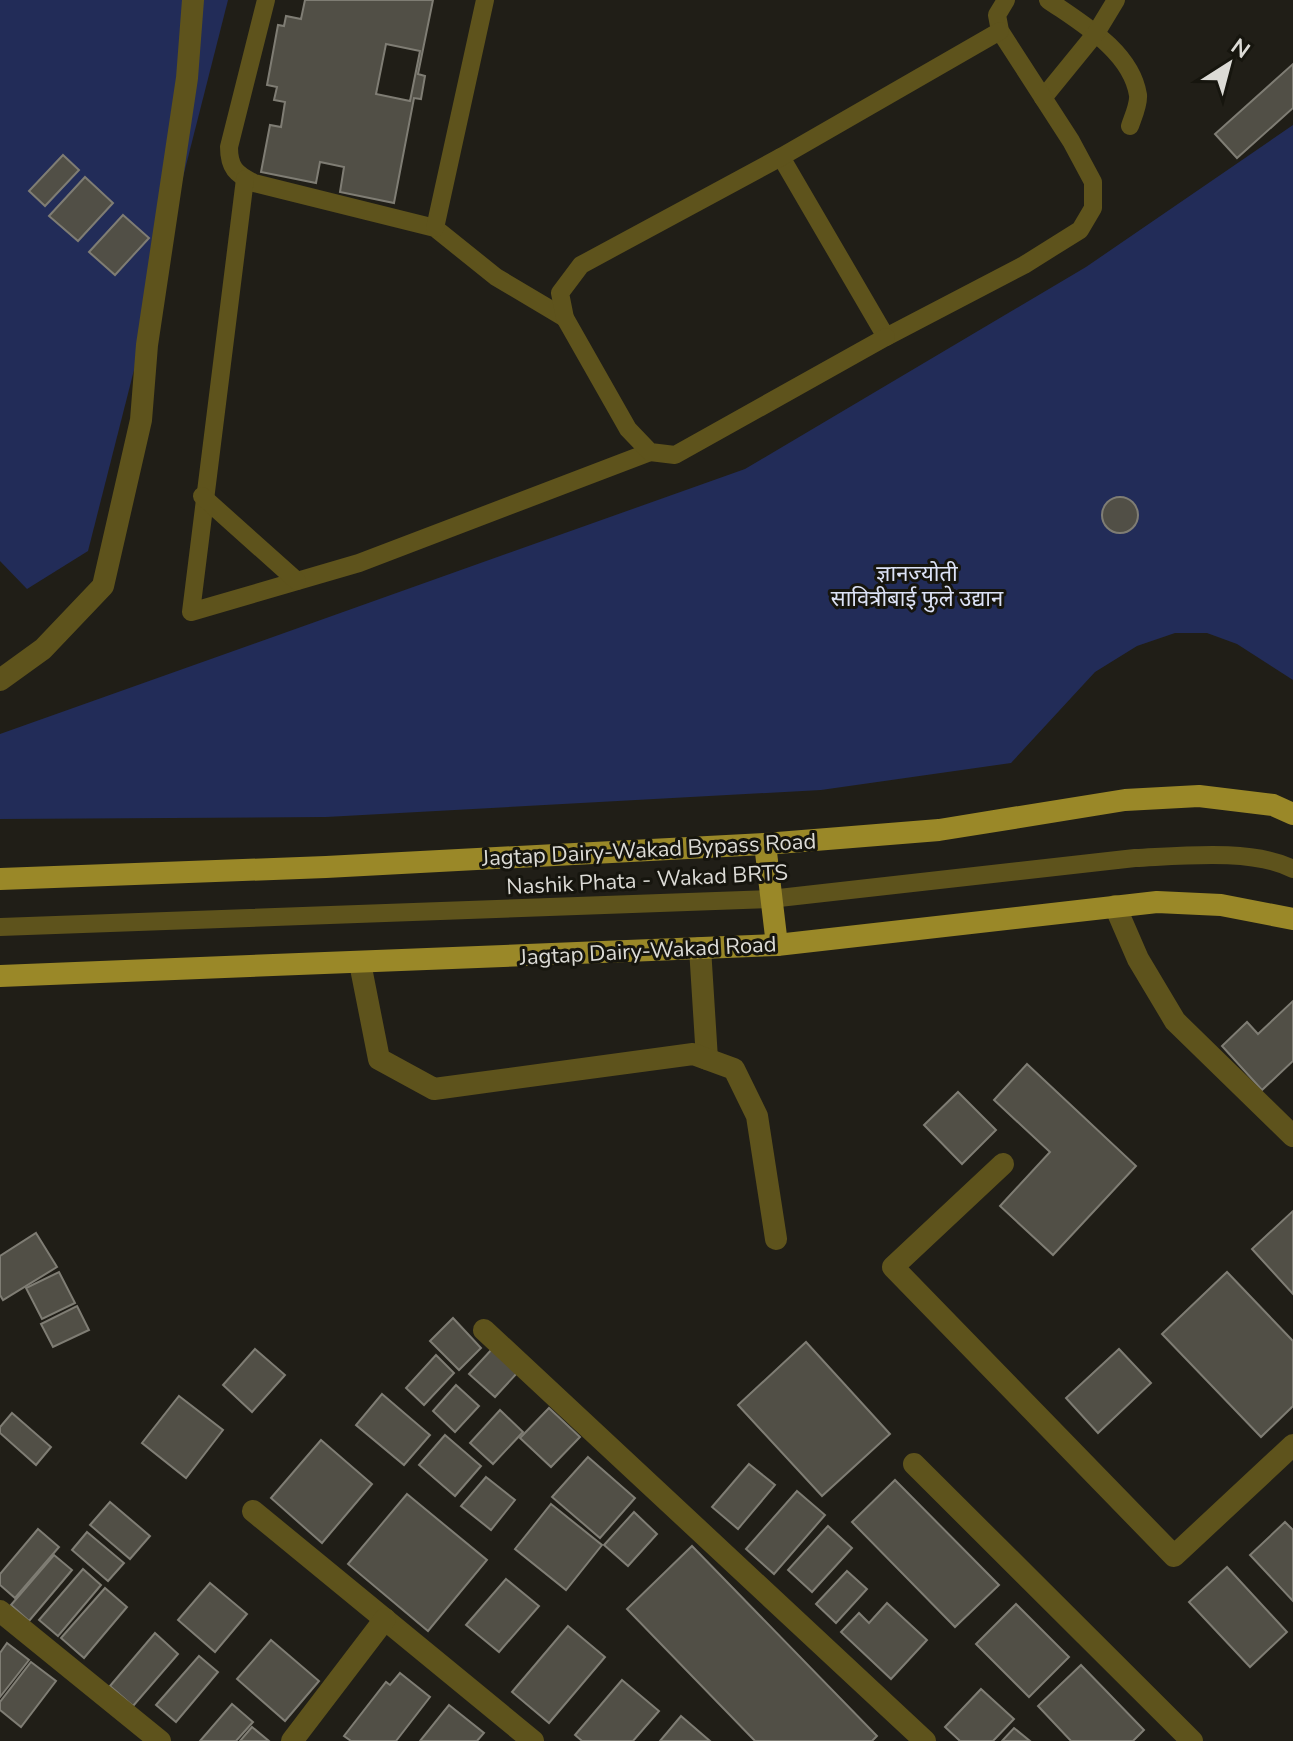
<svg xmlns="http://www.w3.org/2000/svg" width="1293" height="1741" font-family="'Nunito Sans','Noto Sans Devanagari',sans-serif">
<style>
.green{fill:#222c58}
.building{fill:#514f46;stroke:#7f7d74;stroke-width:2;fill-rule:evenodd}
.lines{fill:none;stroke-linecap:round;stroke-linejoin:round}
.service{stroke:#5e531c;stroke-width:18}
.minor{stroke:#5e531c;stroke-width:22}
.primary{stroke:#9a8828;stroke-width:22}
.labels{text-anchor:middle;stroke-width:6;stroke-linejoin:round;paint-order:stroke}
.park-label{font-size:22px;fill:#dce2f6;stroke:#16150e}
.street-label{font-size:22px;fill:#dcdbd6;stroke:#16150e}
</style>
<rect width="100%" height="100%" fill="#201e17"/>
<g class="green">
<path d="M0 0H228L88 551 27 589 0 561Z"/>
<path d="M1293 125V680L1237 644 1207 633H1175L1137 646 1095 672 1011 763 821 790 326 817 0 819V734L745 469 1086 267Z"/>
</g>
<g class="building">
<path d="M305 0H433L418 74 425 76 421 99 414 98 394 203 340 192 344 167 320 162 316 183 261 172 270 125 281 127 285 102 274 100 277 87 267 85 278 25 284 26 286 16 301 19ZM386 44 420 51 410 101 376 94Z"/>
<path d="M1293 64V108L1237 158 1215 134Z"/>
<path d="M63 155 79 170 45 206 29 191Z"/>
<path d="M85 177 113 203 78 241 49 216Z"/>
<path d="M123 215 149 238 115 275 89 252Z"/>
<circle cx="1120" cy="515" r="18"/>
<path d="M1293 1001V1061L1262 1090 1222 1046 1247 1022 1258 1034Z"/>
<path d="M1027 1064 1136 1166 1053 1255 1000 1206 1050 1152 994 1100Z"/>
<path d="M958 1092 996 1130 962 1164 924 1125Z"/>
<path d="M1293 1211V1294L1252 1249Z"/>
<path d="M36 1233 57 1267 3 1300 0 1295V1256Z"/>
<path d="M59 1272 75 1303 42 1319 26 1288Z"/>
<path d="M1227 1272 1293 1341V1406L1261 1437 1162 1334Z"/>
<path d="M77 1306 89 1330 53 1347 41 1324Z"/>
<path d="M453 1318 481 1348 459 1370 430 1341Z"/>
<path d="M806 1342 890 1434 822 1496 738 1405Z"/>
<path d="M493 1348 518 1372 495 1397 469 1374Z"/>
<path d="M255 1349 285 1375 252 1412 223 1385Z"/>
<path d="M1119 1349 1151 1383 1098 1433 1066 1398Z"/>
<path d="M436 1355 454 1373 424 1405 406 1388Z"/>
<path d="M456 1385 479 1406 455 1432 433 1411Z"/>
<path d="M382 1394 430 1435 404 1465 356 1425Z"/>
<path d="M179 1396 223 1430 186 1478 142 1443Z"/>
<path d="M549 1408 580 1437 551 1467 520 1438Z"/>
<path d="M500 1410 523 1432 493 1464 470 1443Z"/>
<path d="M12 1413 51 1447 36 1465 0 1433V1427Z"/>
<path d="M445 1435 481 1466 455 1496 419 1465Z"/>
<path d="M321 1440 372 1484 322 1543 271 1498Z"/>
<path d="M588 1457 635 1498 600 1538 552 1497Z"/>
<path d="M749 1464 775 1485 738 1529 712 1507Z"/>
<path d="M486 1477 515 1500 491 1530 461 1506Z"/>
<path d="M895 1480 999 1585 955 1627 852 1522Z"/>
<path d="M797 1491 825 1515 774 1574 746 1549Z"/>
<path d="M407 1494 487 1560 428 1631 348 1564Z"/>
<path d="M110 1502 150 1536 130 1559 90 1525Z"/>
<path d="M551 1504 602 1545 566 1590 515 1549Z"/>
<path d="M634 1512 657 1534 628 1566 604 1545Z"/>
<path d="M1285 1522 1293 1530V1601L1250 1555Z"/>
<path d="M828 1526 852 1548 812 1592 788 1570Z"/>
<path d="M38 1529 59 1547 15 1598 0 1585V1574Z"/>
<path d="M87 1532 124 1563 108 1581 72 1550Z"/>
<path d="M692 1546 877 1736 872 1741H755L627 1609Z"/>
<path d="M54 1555 72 1570 29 1621 11 1605Z"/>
<path d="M1227 1567 1287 1632 1250 1667 1189 1602Z"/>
<path d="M83 1569 101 1585 58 1636 39 1620Z"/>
<path d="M847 1571 867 1589 836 1623 816 1604Z"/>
<path d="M506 1579 539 1606 499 1652 466 1625Z"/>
<path d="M210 1583 247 1614 215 1652 178 1620Z"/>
<path d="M105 1588 127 1607 84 1658 61 1638Z"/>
<path d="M887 1603 927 1640 891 1679 841 1632 859 1613 869 1623Z"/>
<path d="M1016 1604 1069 1657 1029 1697 976 1644Z"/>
<path d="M568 1626 605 1657 549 1723 512 1692Z"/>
<path d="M155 1633 178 1654 133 1706 110 1686Z"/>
<path d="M271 1640 319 1681 285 1721 237 1679Z"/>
<path d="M7 1643 29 1660 0 1697V1653Z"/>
<path d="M199 1656 218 1672 176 1722 156 1705Z"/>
<path d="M31 1662 56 1681 21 1727 0 1710V1702Z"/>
<path d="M1081 1665 1144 1730 1133 1741H1071L1038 1706Z"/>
<path d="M400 1673 430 1697 396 1741H351L344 1736 386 1682 390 1685Z"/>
<path d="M622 1680 659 1711 633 1741H582L575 1735Z"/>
<path d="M981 1689 1014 1719 993 1741H960L945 1727Z"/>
<path d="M232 1704 253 1722 236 1741H200Z"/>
<path d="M449 1705 484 1733 477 1741H420Z"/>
<path d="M681 1716 710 1741H660Z"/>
<path d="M252 1727 269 1741H240Z"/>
<path d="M1014 1728 1030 1741H1002Z"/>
</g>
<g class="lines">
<g class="service">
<path d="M266 0 229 147C229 168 236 174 254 183L435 228 496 277 565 318"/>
<path d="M1048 0C1081 23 1131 51 1138 95 1139 104 1133 117 1130 126"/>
<path d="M1043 98 1096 33 1116 0"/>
<path d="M781 157 886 337 1024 265 1080 230 1093 208V182L1071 141 1000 31 997 15 1006 0"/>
<path d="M245 179 191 612 359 563 650 452"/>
<path d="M435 228 485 0"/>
<path d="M886 337 675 455 650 452 628 429 565 318 560 293 581 265 781 157 1000 31"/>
<path d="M202 496 297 581"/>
<path d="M0 927 770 899 1135 858C1180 856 1253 848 1293 869"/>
</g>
<g class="minor">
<path d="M0 680 43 649 103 586 141 420 147 345 187 78 193 0"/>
<path d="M1115 906 1138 959 1175 1021 1293 1136"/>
<path d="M700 948 707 1059"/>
<path d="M360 963 379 1059 434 1089 693 1054 734 1069 757 1116 776 1239"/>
<path d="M1003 1164 893 1267 1174 1556 1293 1445"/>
<path d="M484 1330 925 1741"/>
<path d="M914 1464 1192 1741"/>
<path d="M253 1511 533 1741"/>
<path d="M0 1611 160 1741"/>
<path d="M292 1741 385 1619"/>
</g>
<g class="primary">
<path d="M765 844 777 945"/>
<path d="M0 879 326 867 765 844 939 830 1125 800 1199 796 1273 805 1293 814"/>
<path d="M0 976 777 945 1157 902 1221 905 1293 919"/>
</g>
</g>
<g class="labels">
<g class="park-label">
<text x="917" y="581">ज्ञानज्योती<tspan x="917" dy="25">सावित्रीबाई फुले उद्यान</tspan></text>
</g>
<g class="street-label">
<text transform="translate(649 849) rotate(-3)" y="8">Jagtap Dairy-Wakad Bypass Road</text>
<text transform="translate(647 879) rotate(-3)" y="8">Nashik Phata - Wakad BRTS</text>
<text transform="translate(648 950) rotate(-3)" y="8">Jagtap Dairy-Wakad Road</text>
</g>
</g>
<g transform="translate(1229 64) rotate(36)" stroke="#16150e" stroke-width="6" paint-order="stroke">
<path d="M0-6L14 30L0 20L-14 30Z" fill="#dcdbd6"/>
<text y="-12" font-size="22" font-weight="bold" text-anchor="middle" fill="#dcdbd6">N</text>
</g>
</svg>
